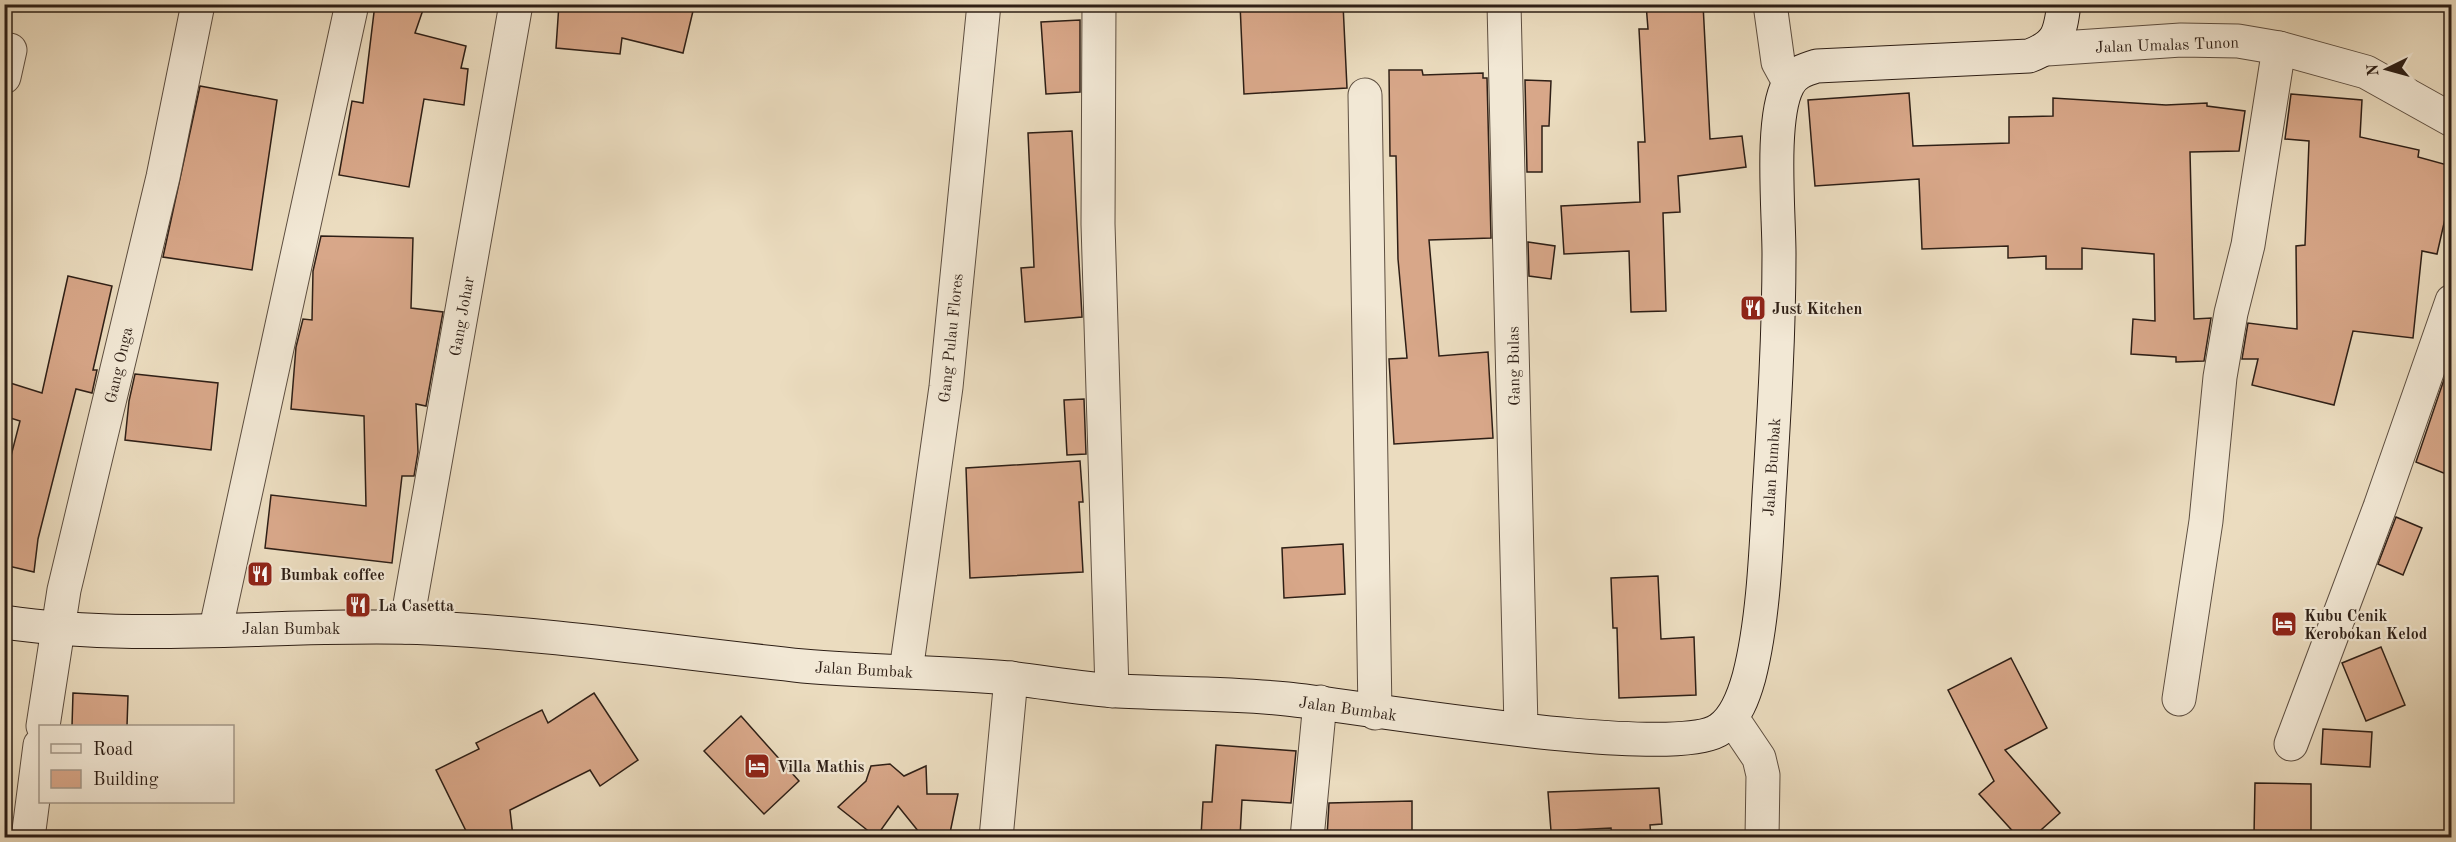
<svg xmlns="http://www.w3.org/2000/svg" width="2456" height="842" font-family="'Old Standard TT',serif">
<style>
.building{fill:#d8a789;stroke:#2e1f16;stroke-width:1.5}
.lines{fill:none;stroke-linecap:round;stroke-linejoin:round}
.street-casing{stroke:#5d4e40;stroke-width:35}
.secondary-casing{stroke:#2e1f16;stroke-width:35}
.street{stroke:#f2e8d5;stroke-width:33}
.secondary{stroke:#f2e8d5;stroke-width:33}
.labels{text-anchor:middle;stroke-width:4.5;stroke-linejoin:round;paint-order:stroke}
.street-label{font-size:16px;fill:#2e1f16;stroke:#f2e8d5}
.poi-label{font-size:16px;font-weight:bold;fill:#2e1f16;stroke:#f2e8d5;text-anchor:start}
</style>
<rect width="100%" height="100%" fill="#ebdcbf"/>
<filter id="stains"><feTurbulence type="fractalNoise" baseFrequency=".00333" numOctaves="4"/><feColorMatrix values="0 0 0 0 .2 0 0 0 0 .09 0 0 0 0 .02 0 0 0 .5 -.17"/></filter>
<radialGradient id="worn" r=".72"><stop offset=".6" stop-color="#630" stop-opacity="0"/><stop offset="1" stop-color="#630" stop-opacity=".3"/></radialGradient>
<g class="building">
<path d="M375 4H425L415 33 466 46 461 68 468 69 464 105 424 99 409 187 339 175 352 101 363 103Z"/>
<path d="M559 4H667L693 11 683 53 622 38 620 54 556 48Z"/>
<path d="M1240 4H1343L1347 88 1244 94Z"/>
<path d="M1646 4H1703L1710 139 1742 136 1746 167 1678 176 1680 212 1663 213 1666 311 1631 312 1629 251 1564 254 1561 206 1640 202 1638 142H1645L1639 29H1648Z"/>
<path d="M1080 20V92L1046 94 1041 22Z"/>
<path d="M1389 70H1422L1423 75 1483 73V78H1487L1491 238 1429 240 1439 356 1488 352 1493 438 1394 444 1389 359 1407 358 1398 259 1396 156H1390Z"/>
<path d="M1525 80 1551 81 1549 126H1542V172H1527Z"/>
<path d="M200 86 277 100 252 270 163 257Z"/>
<path d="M1909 93 1913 146 2009 143V117L2053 116V98L2166 105 2207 103V106L2245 111 2239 151 2190 152 2194 319 2211 318 2204 361 2176 362V357L2131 354 2133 319 2155 321 2154 254 2082 248V269H2046V256L2008 258V246L1922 249 1919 179 1815 186 1808 100Z"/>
<path d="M2291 94 2362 100 2360 137 2419 150 2418 157 2451 166V212L2447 210 2437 254 2422 251 2413 338 2353 331 2334 405 2252 385 2258 359H2242L2248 323 2297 329 2296 246 2305 245 2309 141 2285 139Z"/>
<path d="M1072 131 1082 317 1025 322 1021 268 1034 267 1028 133Z"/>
<path d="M321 236 413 238 411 308 443 312 426 406 416 404 418 452 414 476H402L392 563 265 548 271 495 366 506 364 416 291 409 296 347 303 319 312 320 313 271Z"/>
<path d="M1528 242 1555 246 1551 279 1529 276Z"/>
<path d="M68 276 112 286 93 370H97L92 393 76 389 38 539 34 572 4 565V483L20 421 4 416V381L42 393Z"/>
<path d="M2451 359V476L2416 462Z"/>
<path d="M135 374 218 383 211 450 125 440 129 401Z"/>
<path d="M1084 399 1086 454 1067 455 1064 400Z"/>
<path d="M1080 461 1083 502H1079L1083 572 970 578 966 468Z"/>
<path d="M2396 517 2422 528 2403 575 2378 564Z"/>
<path d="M1343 544 1345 594 1284 598 1282 548Z"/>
<path d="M1658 576 1661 639 1694 637 1696 695 1619 698 1617 628H1613L1611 578Z"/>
<path d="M2381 647 2405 705 2366 721 2342 663Z"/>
<path d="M2011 658 2047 728 2005 750 2060 813 2033 837H2018L1979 794 1994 781 1948 690Z"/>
<path d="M73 693 128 696 127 726H72Z"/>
<path d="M594 693 638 760 600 786 590 770 510 810 513 837H469L436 770 479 749 476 743 542 710 548 723Z"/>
<path d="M741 716 799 781 764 814 704 751Z"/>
<path d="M2323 729 2372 732 2370 767 2321 764Z"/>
<path d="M1216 745 1296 751 1291 803 1242 800 1240 837 1201 836 1203 802H1212Z"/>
<path d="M890 764 904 776 926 766 927 794H958L950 833H929V837H923L898 806 876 837 838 807 866 781 871 766Z"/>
<path d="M2255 783 2311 784V836L2254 835Z"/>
<path d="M1659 788 1662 824 1650 825 1651 837H1612L1611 828 1551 831 1548 792Z"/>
<path d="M1412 801V837H1327L1329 803Z"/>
</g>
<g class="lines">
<g class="street-casing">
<g id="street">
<path d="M1099 4 1098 224 1112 691"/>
<path d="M1504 4 1521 728"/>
<path d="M1770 4 1778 62 1789 82"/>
<path d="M2047 49 2181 40 2238 41 2279 48 2366 72 2452 120"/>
<path d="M4 77 10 50"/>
<path d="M1365 95 1375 713"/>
<path d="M406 627 516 4"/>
<path d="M216 628 352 4"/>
<path d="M906 671 946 387 984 4"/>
<path d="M2179 699 2206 521 2220 377 2231 313 2248 245 2279 48"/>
<path d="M1732 718 1759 758 1763 775 1762 838"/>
<path d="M43 726 64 590 163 177 198 4"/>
<path d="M2291 744 2380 507 2452 301"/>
<path d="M28 838 40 745"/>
<path d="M996 838 1011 678"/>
<path d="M1307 838 1320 702"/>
</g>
</g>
<g class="secondary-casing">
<path id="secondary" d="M4 622C144 643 288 622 429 628 555 634 678 653 803 666 872 672 941 672 1009 678 1045 682 1081 689 1118 691 1175 694 1231 693 1287 699 1357 706 1676 762 1720 729 1736 718 1744 695 1749 677 1763 623 1766 553 1769 496 1774 415 1779 335 1779 254 1779 213 1770 119 1788 85 1794 73 1804 70 1817 66L2029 56C2058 45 2060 34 2064 4"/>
</g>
<use href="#street" class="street"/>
<use href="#secondary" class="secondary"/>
</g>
<defs>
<g id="restaurant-square" transform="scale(1.35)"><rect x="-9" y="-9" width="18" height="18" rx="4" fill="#8f2418" stroke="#f2e8d5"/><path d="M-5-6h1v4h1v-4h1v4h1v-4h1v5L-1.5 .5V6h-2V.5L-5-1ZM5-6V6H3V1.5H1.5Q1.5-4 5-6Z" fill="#fff"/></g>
<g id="hotel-square" transform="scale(1.35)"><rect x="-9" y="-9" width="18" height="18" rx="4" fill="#8f2418" stroke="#f2e8d5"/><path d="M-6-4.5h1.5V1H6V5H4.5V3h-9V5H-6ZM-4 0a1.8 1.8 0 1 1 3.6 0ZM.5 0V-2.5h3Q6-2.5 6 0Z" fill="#fff"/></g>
</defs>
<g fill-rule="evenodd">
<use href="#restaurant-square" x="1753" y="308"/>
<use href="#restaurant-square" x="260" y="574"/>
<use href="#restaurant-square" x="358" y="605"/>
<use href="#hotel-square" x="2284" y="624"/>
<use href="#hotel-square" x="757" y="766"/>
</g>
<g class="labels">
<g class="street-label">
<text transform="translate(2167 44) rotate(-2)" y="6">Jalan Umalas Tunon</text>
<text transform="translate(461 316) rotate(-80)" y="6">Gang Johar</text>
<text transform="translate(950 338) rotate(-84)" y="6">Gang Pulau Flores</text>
<text transform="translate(118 365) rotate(-77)" y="6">Gang Onga</text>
<text transform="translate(1513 366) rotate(-91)" y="6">Gang Bulas</text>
<text transform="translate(1771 467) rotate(-86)" y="6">Jalan Bumbak</text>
<text x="291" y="634">Jalan Bumbak</text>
<text transform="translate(864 669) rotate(3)" y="6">Jalan Bumbak</text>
<text transform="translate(1348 708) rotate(8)" y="6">Jalan Bumbak</text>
</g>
<g class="poi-label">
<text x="1772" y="314">Just Kitchen</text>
<text x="280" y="580">Bumbak coffee</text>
<text x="378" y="611">La Casetta</text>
<text x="2304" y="621">Kubu Cenik<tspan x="2304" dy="18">Kerobokan Kelod</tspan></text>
<text x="777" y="772">Villa Mathis</text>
</g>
</g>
<rect width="2456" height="842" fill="none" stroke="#ebdcbf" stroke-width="24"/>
<rect x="6" y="6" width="2444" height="830" fill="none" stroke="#2e1f16" stroke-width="3"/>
<rect x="12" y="12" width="2432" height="818" fill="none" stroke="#2e1f16" stroke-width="1.5"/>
<rect x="39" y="725" width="195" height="78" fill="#f2e8d5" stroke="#a49889" stroke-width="1.5"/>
<rect x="51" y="744" width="30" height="9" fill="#f2e8d5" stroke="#a49889" stroke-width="1.5"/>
<text x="93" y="755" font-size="18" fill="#2e1f16">Road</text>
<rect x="51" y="770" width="30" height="18" fill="#d8a789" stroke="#a49889" stroke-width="1.5"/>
<text x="93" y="785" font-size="18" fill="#2e1f16">Building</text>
<g transform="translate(2387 69) rotate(265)" stroke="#f2e8d5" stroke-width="4.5" paint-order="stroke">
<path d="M0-4.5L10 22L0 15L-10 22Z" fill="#2e1f16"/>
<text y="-9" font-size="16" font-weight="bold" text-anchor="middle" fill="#2e1f16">N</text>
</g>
<rect width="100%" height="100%" filter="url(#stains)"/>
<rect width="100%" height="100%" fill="url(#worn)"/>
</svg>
